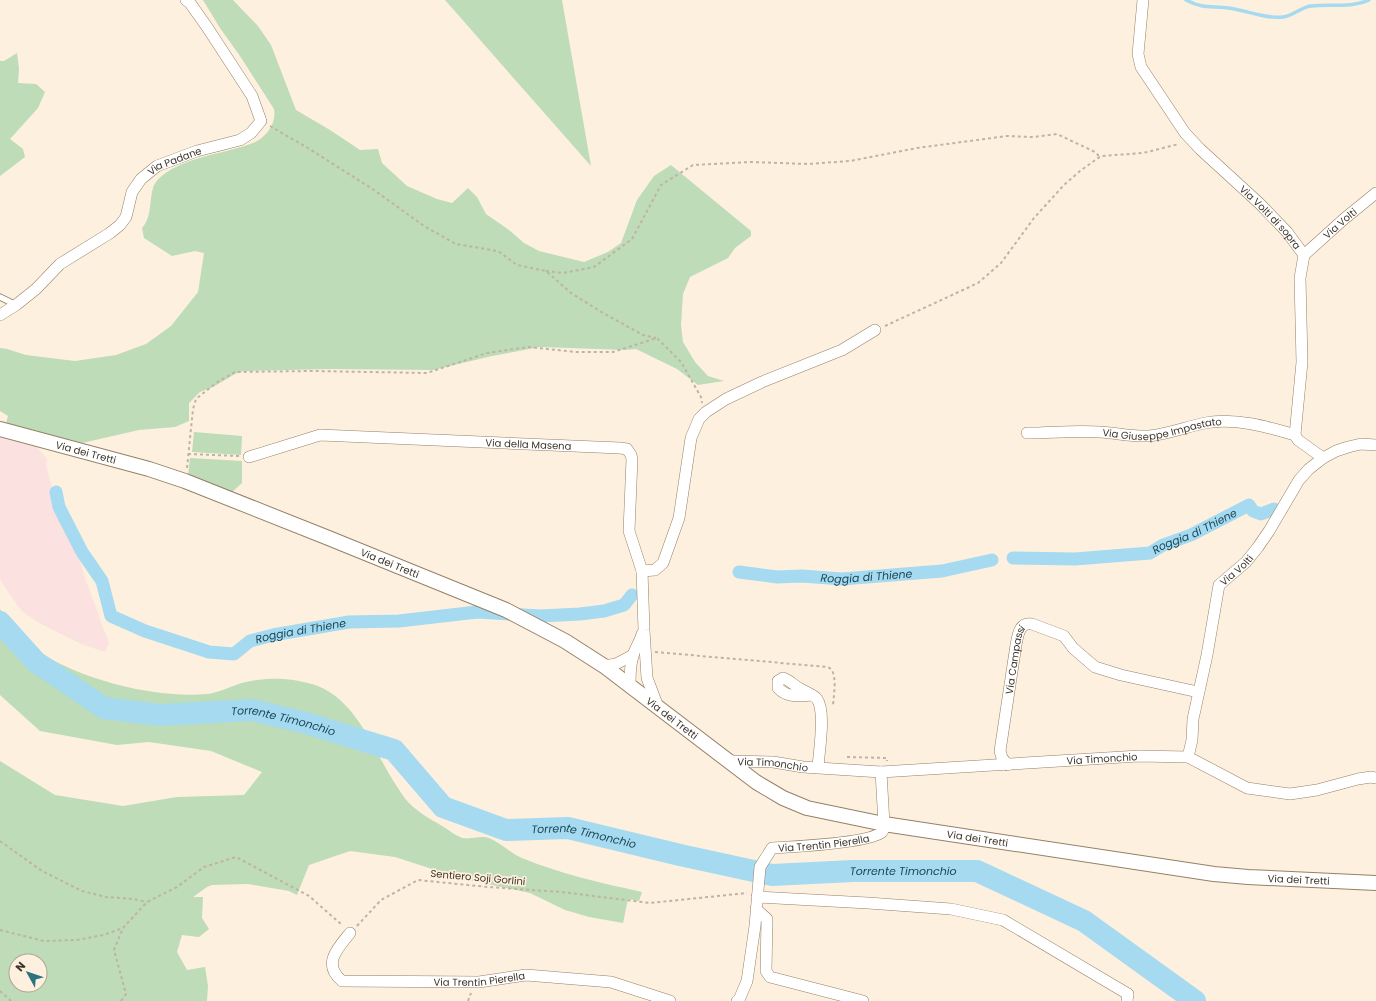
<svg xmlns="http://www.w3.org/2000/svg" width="1376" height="1001" font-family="Poppins,sans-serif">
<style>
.industrial{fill:#fce1e1}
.green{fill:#bddcb7;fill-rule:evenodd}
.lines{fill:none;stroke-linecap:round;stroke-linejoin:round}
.stream{stroke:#a5daf0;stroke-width:3.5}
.canal{stroke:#a5daf0;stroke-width:13}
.river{stroke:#a5daf0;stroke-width:22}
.service-casing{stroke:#958066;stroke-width:7}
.minor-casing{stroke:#958066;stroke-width:12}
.tertiary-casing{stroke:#958066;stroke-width:16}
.path{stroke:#bfb3a4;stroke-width:2;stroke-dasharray:3 3;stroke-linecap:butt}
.service{stroke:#fff;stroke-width:5.5}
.minor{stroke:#fff;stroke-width:11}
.tertiary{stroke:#fff;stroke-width:14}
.labels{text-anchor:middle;stroke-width:3.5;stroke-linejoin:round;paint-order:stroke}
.street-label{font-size:10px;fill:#3d3429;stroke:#fef0df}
.water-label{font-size:11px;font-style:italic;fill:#1b4757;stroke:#fef0df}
</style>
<rect width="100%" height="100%" fill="#fef0df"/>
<path class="industrial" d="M0 436 37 447 47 459 46 465 56 502 69 526 86 581 109 643 105 652 81 644 37 622 22 611 12 598 0 579Z"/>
<g class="green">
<path d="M203 0H233L258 26 271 45 296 110 330 130 360 150 378 149 382 163 407 186 437 199 452 203 468 188 477 197 486 214 509 230 524 243 539 251 584 262 608 252 621 243 637 200 654 176 671 165 751 231V236L735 248 728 258 690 277 683 294 681 325 683 342 695 362 708 376 724 381 698 385 677 369 636 349 625 350 540 347 492 356 433 370 330 369 243 371 235 374 213 387 200 392 189 403V421L175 427 139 430 82 443 6 423 8 416 0 411V348L7 349 26 355 75 361 116 355 146 344 171 326 198 292 204 253 195 251 172 256 144 238 142 228C152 217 149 202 153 188 155 180 165 173 172 169 197 155 227 153 253 143 266 138 277 123 274 109L240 56 220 28Z"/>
<path d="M445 0H562L591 166Z"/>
<path d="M17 53 19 69 18 83 36 84 45 92 38 108 10 139 23 149 25 157 0 176V61H4Z"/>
<path d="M194 432 242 436 241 455 192 452Z"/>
<path d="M190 458 242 461V483L231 493 188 476Z"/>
<path d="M0 609C8 622 17 634 29 644 69 678 155 699 207 694 217 693 227 688 236 685 262 676 292 677 318 686 357 702 373 749 394 782 399 789 403 797 409 803 420 814 434 821 447 829 451 832 455 835 460 837 468 841 480 835 489 838 501 843 510 853 522 858 561 874 601 883 642 892L639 901 628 899 623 923 589 917 565 910 530 893 460 878 395 857 350 851 309 865 297 895 289 891 248 884 212 885 207 887 193 897H203L202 918 209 929 199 937 182 935 177 952 187 970 205 967 208 986 207 1001H0V761L55 795 123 806 177 797 244 795 262 772 211 751 149 742 117 745 40 731 0 695ZM16 961H40V985H16Z"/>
</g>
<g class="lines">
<path class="stream" d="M1186 0C1203 9 1211 6 1228 8 1246 10 1264 19 1283 17 1293 16 1301 7 1311 6 1330 4 1352 8 1369 0"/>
<g class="canal">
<path id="s1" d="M56 492 59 507 82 552 102 581 111 616 145 631 209 652 234 654 250 641 273 635 349 622 399 621 477 612 540 616 580 614 604 611 624 605 632 595"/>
<path id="s2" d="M1013 558 1075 559 1150 553 1163 545 1191 535 1249 505 1253 511 1261 514 1274 509"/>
<path id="s3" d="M739 572 777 577 802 576 842 579 942 571 992 560"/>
</g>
<path class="river" id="s4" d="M0 622 36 662 104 708 160 715 252 710 306 723 394 750 443 807 506 830 568 828 680 855 772 875 853 871H977L1084 921 1195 1001"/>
<g class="service-casing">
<path id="service" d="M0 297 16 305"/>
</g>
<g class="minor-casing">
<g id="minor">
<path id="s5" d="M1143 0 1138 54 1141 67 1185 133 1200 149 1259 203 1287 232 1304 255 1300 278 1302 362 1295 435 1298 440 1323 458"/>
<path id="s6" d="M1304 255 1344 219 1376 193"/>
<path id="s7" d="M0 315 16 305 36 289 60 264 110 233 120 225 126 217 132 192 141 179 157 166 197 151 240 140 251 133 261 121 252 96 207 27 190 3 186 0"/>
<path id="s8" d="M1027 433C1051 433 1076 430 1100 432 1117 433 1132 437 1149 436 1168 434 1186 427 1205 423 1234 417 1268 427 1295 435"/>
<path id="s9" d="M249 457 320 435 620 448 627 449 631 455 632 459 629 531 642 571 644 630 647 678 658 707"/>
<path d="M642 571 655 570 663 563 679 518 691 438 699 419 706 412 726 399 762 382 842 350 875 330"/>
<path d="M604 666 616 664 633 655"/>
<path d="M630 685C630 676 630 665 633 656 635 648 640 642 642 634"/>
<path d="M812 695C800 696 787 698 778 688V681L783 678C790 680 793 685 799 688 805 692 813 694 817 699 826 711 819 752 818 767"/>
<path id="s10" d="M1188 757 1192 740 1193 719 1207 655 1219 585 1246 562 1258 547 1269 531 1299 480 1309 469 1323 458 1336 451 1348 447 1361 444 1376 445"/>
<path id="s11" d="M728 761 773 762 803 767 881 772 1139 756 1188 757 1247 788 1290 794 1317 790 1358 779 1371 777 1376 778"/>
<path id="s12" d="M1008 765 1002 758 1000 751 1016 645C1018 635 1019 622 1032 624L1064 636 1073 648 1095 667 1121 675 1198 692"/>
<path d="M757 897 868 903 951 909 1003 920 1128 994 1127 1001"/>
<path d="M756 909 767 919 766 971 770 977 863 1001"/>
<path id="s13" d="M350 933C337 949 322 964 342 981L479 982 526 975 611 982 670 1001"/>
<path id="s14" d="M737 1001 739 1000 747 981 755 926 760 867 772 848C791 847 870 843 882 832 884 830 884 827 884 824L881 772"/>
</g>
</g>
<g class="tertiary-casing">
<g id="tertiary">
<path id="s15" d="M0 429 149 469 185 481 326 537 506 610 565 641 604 666 756 782 783 798 807 808 884 824 1214 874 1248 877 1376 883"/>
</g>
</g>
<g class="path">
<path d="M270 126 308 148 374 190 424 226 456 244 498 251 517 265 546 271 571 293 603 313 643 335 656 338"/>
<path d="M546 271 563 273 594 267 632 239 661 185 693 165 751 162 808 164 850 161 917 148 1007 136 1033 137 1057 134 1095 152 1098 155V158"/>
<path d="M885 326 978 283 1001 263 1034 218 1064 185 1080 171 1101 156 1143 153 1179 144"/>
<path d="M188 454 239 456"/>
<path d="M187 468 193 409 196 399 216 383 235 372 313 371 427 373 487 353 528 347 576 352H613L657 338 681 362 701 397 702 403"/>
<path d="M655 652 828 667C839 672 833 697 833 707"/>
<path d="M847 757 887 758V761"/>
<path d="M0 841 42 871 82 891 106 897 133 899 147 902"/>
<path d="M357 926 381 900 418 880 488 887 561 892 650 903 747 893"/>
<path d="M0 930 44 941 77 940 103 935 123 928 147 902 177 887 204 867 236 857 309 896 342 925"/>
<path d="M0 991 11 1001"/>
<path d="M121 1001 126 994 114 950 123 928"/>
<path d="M468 1001 471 993"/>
</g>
<use href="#service" class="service"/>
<use href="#minor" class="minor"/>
<use href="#tertiary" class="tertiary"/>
</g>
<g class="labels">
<g class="street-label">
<text dy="4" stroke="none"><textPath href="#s7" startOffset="241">Via Padane</textPath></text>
<text dy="4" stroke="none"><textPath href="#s5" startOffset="267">Via Volti di sopra</textPath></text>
<text dy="4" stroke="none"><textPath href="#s6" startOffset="48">Via Volti</textPath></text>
<text dy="4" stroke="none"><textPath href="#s8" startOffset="136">Via Giuseppe Impastato</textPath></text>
<text dy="4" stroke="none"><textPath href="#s9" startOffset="283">Via della Masena</textPath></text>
<text dy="4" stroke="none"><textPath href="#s15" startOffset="89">Via dei Tretti</textPath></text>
<text dy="4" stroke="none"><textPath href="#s15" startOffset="413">Via dei Tretti</textPath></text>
<text dy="4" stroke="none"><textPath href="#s10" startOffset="198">Via Volti</textPath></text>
<text dy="4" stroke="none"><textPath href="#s12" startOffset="109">Via Campassi</textPath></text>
<text dy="4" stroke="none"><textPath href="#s15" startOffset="737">Via dei Tretti</textPath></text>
<text dy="4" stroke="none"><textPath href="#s11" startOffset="375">Via Timonchio</textPath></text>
<text dy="4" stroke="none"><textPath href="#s11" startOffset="45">Via Timonchio</textPath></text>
<text dy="4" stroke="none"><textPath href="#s15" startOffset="1073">Via dei Tretti</textPath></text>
<text dy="4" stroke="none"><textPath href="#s14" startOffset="212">Via Trentin Pierella</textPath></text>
<text transform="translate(478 877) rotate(5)" y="4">Sentiero Soji Gorlini</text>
<text dy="4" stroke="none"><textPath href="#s15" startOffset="1397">Via dei Tretti</textPath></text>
<text dy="4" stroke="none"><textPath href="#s13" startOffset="194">Via Trentin Pierella</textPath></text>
</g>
<g class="water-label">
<text dy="4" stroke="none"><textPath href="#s2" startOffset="187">Roggia di Thiene</textPath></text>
<text dy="4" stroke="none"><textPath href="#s3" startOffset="128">Roggia di Thiene</textPath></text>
<text dy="4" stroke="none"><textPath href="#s1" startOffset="339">Roggia di Thiene</textPath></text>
<text dy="4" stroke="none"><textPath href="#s4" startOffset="317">Torrente Timonchio</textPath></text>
<text dy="4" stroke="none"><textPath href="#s4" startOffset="653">Torrente Timonchio</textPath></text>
<text dy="4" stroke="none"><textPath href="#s4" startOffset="977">Torrente Timonchio</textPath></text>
</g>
</g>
<g transform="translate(28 973) rotate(310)"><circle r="19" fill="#fef0df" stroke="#b1a596"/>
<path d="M0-3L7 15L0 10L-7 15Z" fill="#2c737f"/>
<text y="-6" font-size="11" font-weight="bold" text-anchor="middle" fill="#3d3429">N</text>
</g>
</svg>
